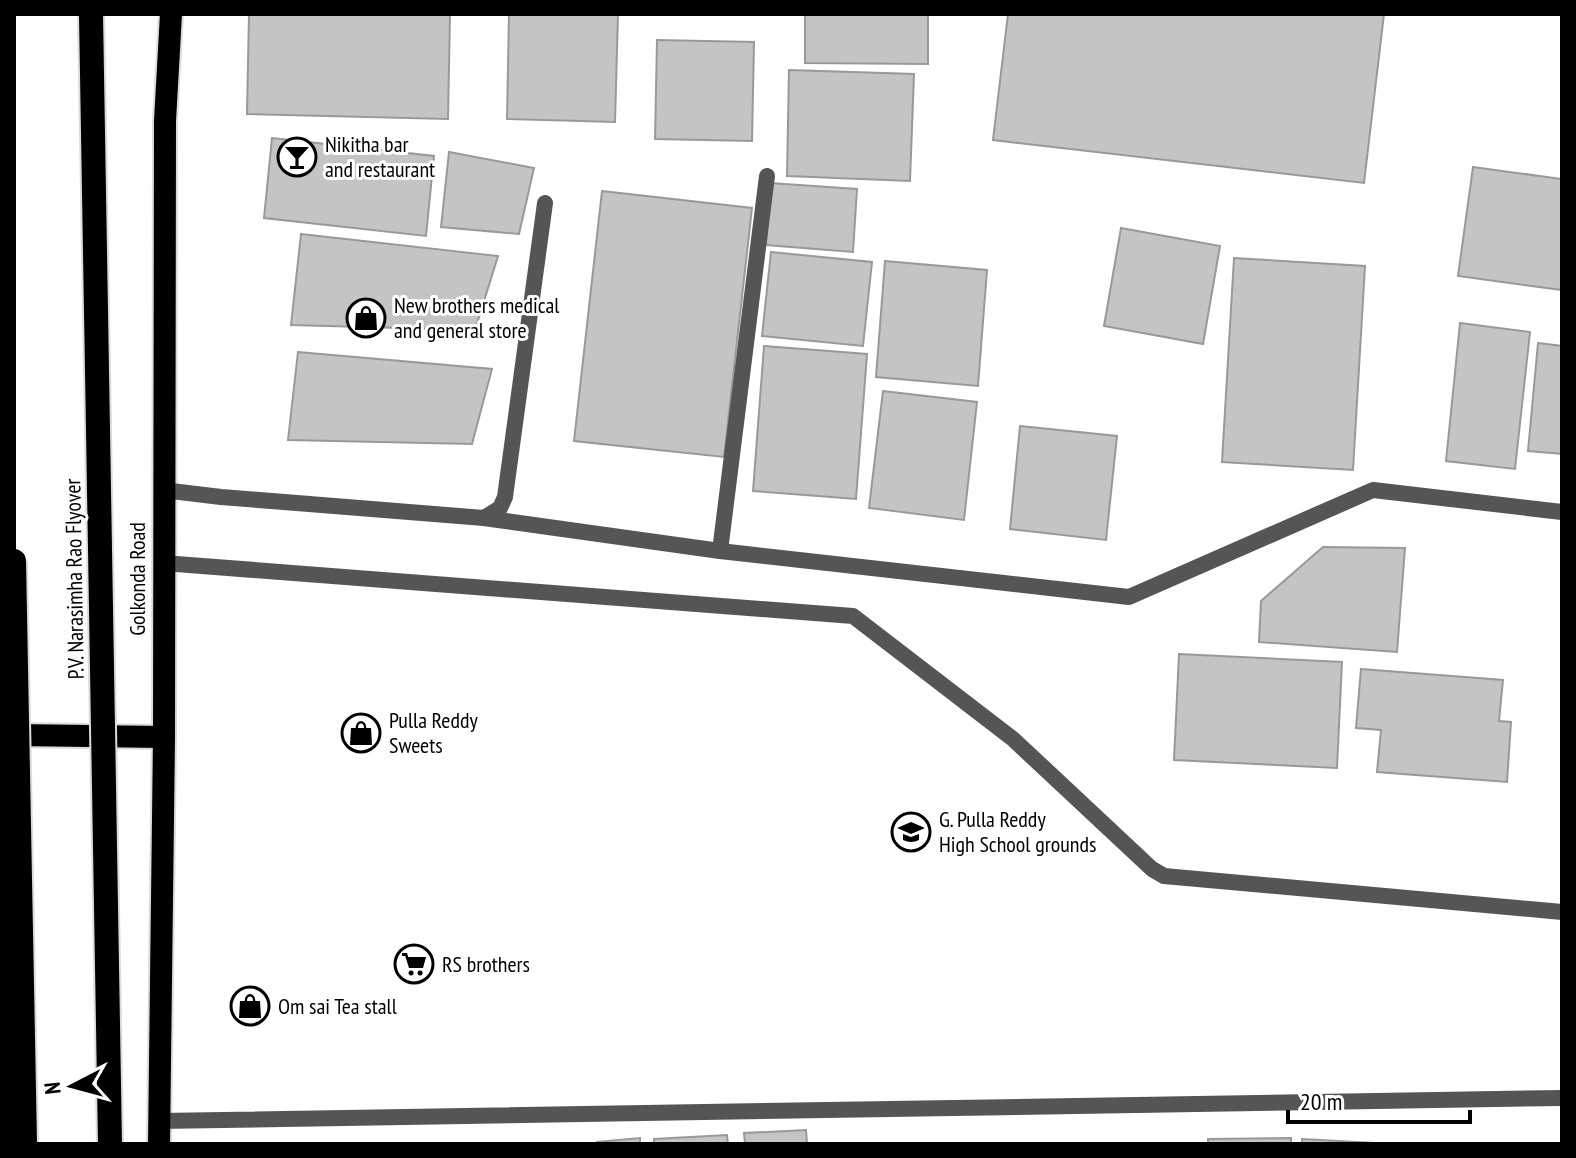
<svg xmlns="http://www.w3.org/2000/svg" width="1576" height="1158" font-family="'PT Sans Narrow',sans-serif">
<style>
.building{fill:#c4c4c4;stroke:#999;stroke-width:2}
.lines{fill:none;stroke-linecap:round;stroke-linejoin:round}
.trunk-casing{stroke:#dbdbdb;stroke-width:26}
.service{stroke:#555;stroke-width:16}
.minor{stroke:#555;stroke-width:16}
.trunk{stroke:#000;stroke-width:22}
.motorway-bridge-casing{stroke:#dbdbdb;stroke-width:28;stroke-linecap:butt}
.motorway-bridge{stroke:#000;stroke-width:24}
.labels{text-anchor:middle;stroke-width:6;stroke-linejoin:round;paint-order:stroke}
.poi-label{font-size:22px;fill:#000;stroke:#fff;text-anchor:start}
.street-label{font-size:22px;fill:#000;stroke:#fff}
</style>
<rect width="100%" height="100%" fill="#fff"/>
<g class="building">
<path d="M249 14H450L448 119 247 114Z"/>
<path d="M509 14H618L615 122 507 119Z"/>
<path d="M805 14H928V64L805 63Z"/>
<path d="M1008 14H1384L1364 183 993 140Z"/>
<path d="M657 40 754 42 752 141 655 139Z"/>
<path d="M789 70 914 74 910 181 787 176Z"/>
<path d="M272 138 434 156 426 236 264 218Z"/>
<path d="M449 152 534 168 519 234 441 227Z"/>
<path d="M1473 167 1562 179V290L1458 276Z"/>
<path d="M770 183 857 189 853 252 766 245Z"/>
<path d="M602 191 752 208 724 457 574 441Z"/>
<path d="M1121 228 1220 246 1203 344 1104 326Z"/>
<path d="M301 234 498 256 475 330 291 325Z"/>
<path d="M771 252 872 262 863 346 762 336Z"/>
<path d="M1234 258 1365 266 1353 470 1222 462Z"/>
<path d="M885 261 987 270 978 386 876 377Z"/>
<path d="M1460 323 1530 332 1515 469 1446 461Z"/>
<path d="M1538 343 1562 346V454L1528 451Z"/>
<path d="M764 346 867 354 856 499 753 491Z"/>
<path d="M298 352 492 369 472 444 288 440Z"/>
<path d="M883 391 977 402 964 520 869 508Z"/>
<path d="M1020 426 1117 436 1106 540 1010 529Z"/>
<path d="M1323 547 1405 548 1397 652 1259 642 1261 601Z"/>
<path d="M1179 654 1342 662 1337 768 1174 760Z"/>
<path d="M1361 669 1503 680 1499 721 1511 722 1507 782 1377 772 1381 730 1356 728Z"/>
<path d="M806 1130 807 1144H745L744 1133Z"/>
<path d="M727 1135 728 1144H654V1139Z"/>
<path d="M640 1138V1144H597V1142Z"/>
<path d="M1291 1138V1144H1208V1139Z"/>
<path d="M1302 1139 1394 1144H1302Z"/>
</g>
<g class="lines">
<g class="trunk-casing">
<g id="trunk">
<path d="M14 735 164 737"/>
<path d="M159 1144 164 737 165 121 171 14"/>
</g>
</g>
<path class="service" d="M163 563 853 616 1013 739 1152 869 1164 876 1562 912"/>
<g class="minor">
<path d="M163 490 221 497 484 518 500 508 505 497 545 203"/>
<path d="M484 518 720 551 1129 597 1373 490 1562 512"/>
<path d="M720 551 767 176"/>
<path d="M158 1121 1562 1098"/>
</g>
<use href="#trunk" class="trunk"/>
<g class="motorway-bridge-casing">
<g id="motorway-bridge">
<path d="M91 14 110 1144"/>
<path d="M14 561 25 1144"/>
</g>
</g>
<use href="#motorway-bridge" class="motorway-bridge"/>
</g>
<defs>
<g id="bar-ring" transform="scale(2)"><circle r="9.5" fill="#fff" stroke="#000" stroke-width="1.5"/><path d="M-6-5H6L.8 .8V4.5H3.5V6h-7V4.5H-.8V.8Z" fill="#000"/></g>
<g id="shop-ring" transform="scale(2)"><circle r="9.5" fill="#fff" stroke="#000" stroke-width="1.5"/><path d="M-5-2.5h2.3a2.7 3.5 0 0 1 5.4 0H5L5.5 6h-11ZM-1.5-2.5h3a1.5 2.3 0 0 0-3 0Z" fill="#000"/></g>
<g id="school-ring" transform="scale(2)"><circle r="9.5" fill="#fff" stroke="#000" stroke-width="1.5"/><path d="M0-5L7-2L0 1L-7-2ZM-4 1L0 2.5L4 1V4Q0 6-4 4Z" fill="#000"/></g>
<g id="supermarket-ring" transform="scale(2)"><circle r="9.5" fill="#fff" stroke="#000" stroke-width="1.5"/><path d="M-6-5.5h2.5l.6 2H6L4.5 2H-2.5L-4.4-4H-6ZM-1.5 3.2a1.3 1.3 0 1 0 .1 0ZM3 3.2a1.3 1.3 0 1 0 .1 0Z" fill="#000"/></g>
</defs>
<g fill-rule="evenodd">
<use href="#bar-ring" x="297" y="157"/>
<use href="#shop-ring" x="366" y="318"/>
<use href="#shop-ring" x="361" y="733"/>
<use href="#school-ring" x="911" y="832"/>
<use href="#supermarket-ring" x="414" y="964"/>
<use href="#shop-ring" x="250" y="1006"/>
</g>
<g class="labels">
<g class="poi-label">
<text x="325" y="152">Nikitha bar<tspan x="325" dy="25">and restaurant</tspan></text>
<text x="394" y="313">New brothers medical<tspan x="394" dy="25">and general store</tspan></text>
<text x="389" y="728">Pulla Reddy<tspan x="389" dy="25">Sweets</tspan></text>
<text x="939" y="827">G. Pulla Reddy<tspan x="939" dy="25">High School grounds</tspan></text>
<text x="442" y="972">RS brothers</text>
<text x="278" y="1014">Om sai Tea stall</text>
</g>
<g class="street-label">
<text transform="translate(74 579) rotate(-91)" y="8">P.V. Narasimha Rao Flyover</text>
<text transform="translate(137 579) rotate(-90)" y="8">Golkonda Road</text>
</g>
</g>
<rect width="1576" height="1158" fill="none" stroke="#000000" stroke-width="32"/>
<g transform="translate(72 1086) rotate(264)" stroke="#ffffff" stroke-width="6" paint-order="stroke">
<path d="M0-6L14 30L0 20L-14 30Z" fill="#000000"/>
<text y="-12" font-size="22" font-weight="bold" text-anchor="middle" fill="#000000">N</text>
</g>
<path d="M1288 1110v12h182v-12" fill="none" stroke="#000000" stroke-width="4"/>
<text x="1300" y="1110" font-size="24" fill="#000000" stroke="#ffffff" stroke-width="6" paint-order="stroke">20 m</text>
</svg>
